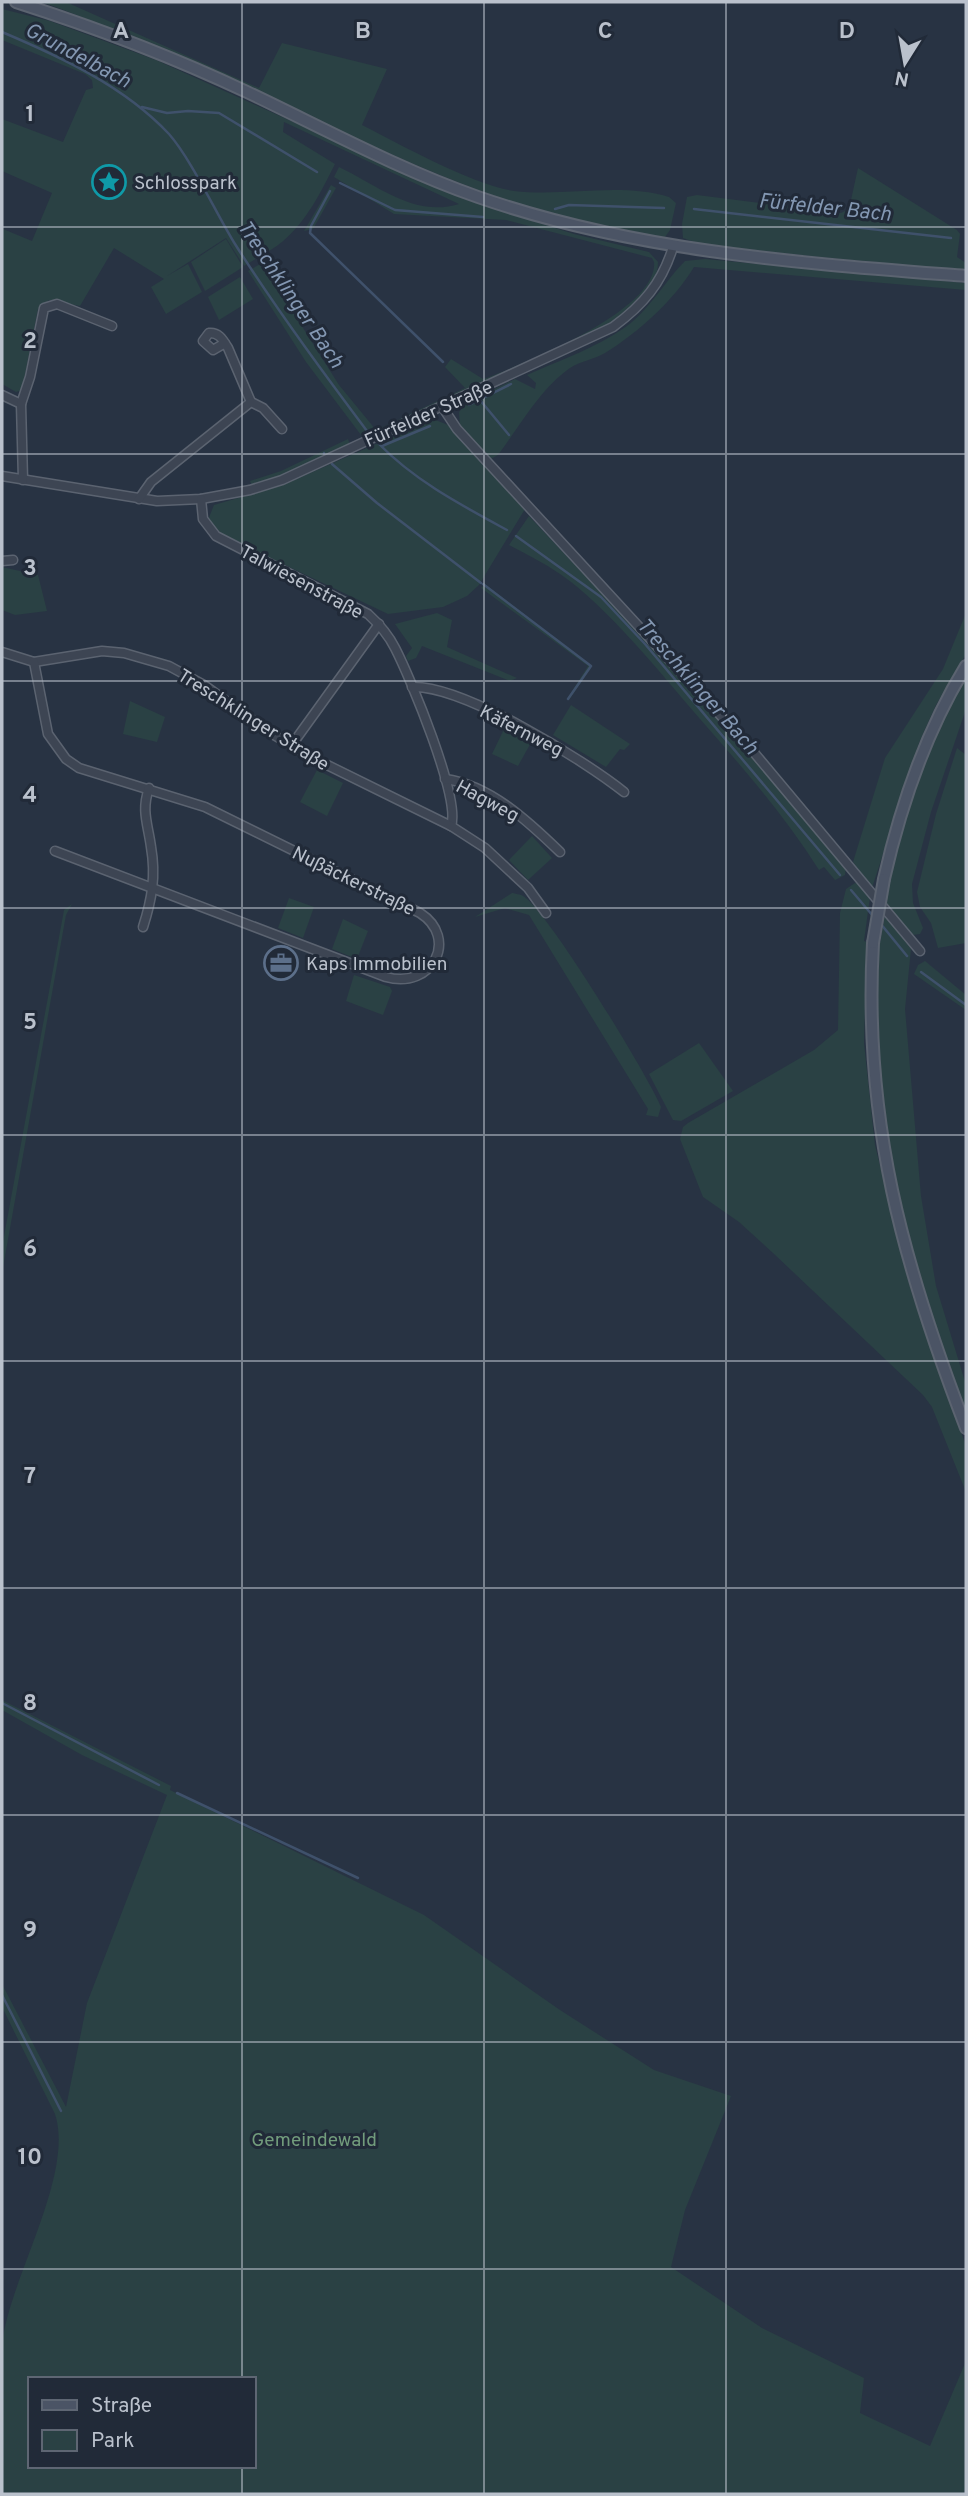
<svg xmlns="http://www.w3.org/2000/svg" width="968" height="2496" font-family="Overpass,sans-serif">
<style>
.green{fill:#2a4144;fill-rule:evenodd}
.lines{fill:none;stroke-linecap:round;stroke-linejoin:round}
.stream{stroke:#3f516b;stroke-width:2.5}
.minor-casing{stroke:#5b6370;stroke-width:11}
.secondary-casing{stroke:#5b6370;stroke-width:14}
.minor{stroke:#3d4553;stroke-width:8}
.secondary{stroke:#4b5465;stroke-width:10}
.secondary-bridge-casing{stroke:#5b6370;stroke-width:14;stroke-linecap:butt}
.secondary-bridge{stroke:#4b5465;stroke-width:10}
.grid{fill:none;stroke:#bac1cc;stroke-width:2;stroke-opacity:0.55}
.labels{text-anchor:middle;stroke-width:6;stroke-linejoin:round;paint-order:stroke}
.poi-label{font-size:19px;fill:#bac1cc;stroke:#212a38;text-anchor:start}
.street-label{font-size:19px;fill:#bac1cc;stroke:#212a38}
.park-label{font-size:19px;fill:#729c7c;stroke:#212a38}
.water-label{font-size:21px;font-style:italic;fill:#8397b2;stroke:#212a38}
.grid-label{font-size:23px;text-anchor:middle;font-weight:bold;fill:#bac1cc;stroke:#212a38;stroke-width:6;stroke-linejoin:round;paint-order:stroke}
</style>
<rect width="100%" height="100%" fill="#283343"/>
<g class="green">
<path d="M42 2H66L259 88 282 43 387 69 362 125C401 145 473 185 514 191 565 197 619 182 669 197L676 203 670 230 665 237C516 220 382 150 248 88 180 56 112 28 42 2Z"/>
<path d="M2 9 50 21 156 60 464 199 574 234 649 252 658 262C658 291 630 308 611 325L364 439 306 362 248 271 262 263 339 385 376 430 465 388 445 367 451 359 483 379C522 365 659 310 654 262L652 258 506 220 394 214 334 177 339 167C377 185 415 218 459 204L284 122 283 132 335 164C321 192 307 221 282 242 271 251 256 258 244 266L226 238 167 276 188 264 202 292 166 314 151 287 164 279 114 248 80 306 49 300 38 309 22 390 16 392 2 384V232L3 229 32 241 52 193 2 171V119L63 142 86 90 93 88 92 80 85 74 2 40Z"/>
<path d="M858 168 957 230 960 234 957 257 966 263V272L762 251 697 243 683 238 682 224 687 197 697 195 841 213 849 209Z"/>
<path d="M331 185 336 188 313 229 304 231Z"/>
<path d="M226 239 243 267 205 291 191 262Z"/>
<path d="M705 259 966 283V290L694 267C674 300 639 332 605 353 595 359 581 361 570 368 540 389 520 426 498 455L491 459 460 426 459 412 468 402 515 379 535 389 536 383 527 375C560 360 602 346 632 322 653 304 666 280 685 261Z"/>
<path d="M240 277 253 299 219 320 208 297Z"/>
<path d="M433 419 448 425 525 509 479 585 467 596 443 607 388 614 224 536 208 520 214 505 283 485Z"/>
<path d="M348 439 350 445 279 477 252 486 250 481 281 471Z"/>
<path d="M529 516 765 768 846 868 845 875 835 880 824 867 819 870C785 816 743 768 700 719 661 674 608 607 560 574 544 563 526 554 509 545Z"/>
<path d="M2 567 38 575 47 611 15 615 2 610Z"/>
<path d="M485 584 592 666 569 700 567 699 588 666 481 588Z"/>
<path d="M437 613 452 620 447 647 517 678 510 681 422 646 416 658 408 661 406 656 412 648 395 624Z"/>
<path d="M966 613V654L936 705 919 743 872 888 853 862 885 758 943 669Z"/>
<path d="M966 677V709L931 812 912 884 913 903 923 928 920 934 913 935 886 903C890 883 892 863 898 841 914 784 938 729 966 677Z"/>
<path d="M130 701 165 717 157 742 123 734Z"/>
<path d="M571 705 630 744 624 750 620 749 606 767 553 735Z"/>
<path d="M505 727 532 741 518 766 492 754Z"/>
<path d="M957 748 966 755V943L938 948 931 923 920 907 917 892 936 814Z"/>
<path d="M317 770 343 783 327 816 300 802Z"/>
<path d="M532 836 552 858 528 880 509 860Z"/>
<path d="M855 883 860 884 870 897 864 941 867 942 864 1043 875 1145 912 1294 966 1446V1492L932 1407 923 1395 773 1253 739 1222 703 1197 680 1139 683 1127 688 1123 814 1050 838 1030 840 913 846 889Z"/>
<path d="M512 893C513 893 522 895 523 896 546 908 649 1077 661 1107L658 1117 646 1115 648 1109 529 915 505 908 475 917Z"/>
<path d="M289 898 314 907 303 938 278 928Z"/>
<path d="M72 904 66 915 2 1273V1247L64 910Z"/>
<path d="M885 915 911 949 905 1009 921 1196 936 1286 966 1385V1413L922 1291 886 1144 876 1029 878 954Z"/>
<path d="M343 919 368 931 357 959 332 949Z"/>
<path d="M925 961 966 995V1010L914 974 918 965Z"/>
<path d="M354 975 390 987 392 991 383 1015 346 1001Z"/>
<path d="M699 1043 733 1091 681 1121 673 1120 649 1074Z"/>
<path d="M2 1700 171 1786 170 1790 424 1915 560 2010 654 2070 731 2096 685 2210 671 2267 762 2328 864 2378 860 2413 930 2446 966 2361V2494H2C2 2445 0 2394 2 2345 8 2281 75 2175 55 2114L2 2007V1984L66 2107 87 2003 167 1795 82 1755 2 1710ZM30 2379H254V2466H30Z"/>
</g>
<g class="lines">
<g class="stream">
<path d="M2 32C61 57 124 86 169 134 191 159 216 213 235 244 276 309 321 370 367 431"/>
<path d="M142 107 167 113 188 111 219 113 317 172"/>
<path d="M340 183 395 210 483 217"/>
<path d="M330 191 311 226 310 233 443 362"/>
<path d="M555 209 569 205 664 208"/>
<path d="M694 209 951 238"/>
<path d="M480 400 509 435"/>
<path d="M469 405 511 384"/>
<path d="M378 443C415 481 461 505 507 530"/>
<path d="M382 446 430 426"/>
<path d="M324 453V454"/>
<path d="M332 464 377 503 481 583"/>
<path d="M516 536 601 597 645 644 840 875"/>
<path d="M483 584 591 666 568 699"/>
<path d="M851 890 873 916"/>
<path d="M880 923 907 956"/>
<path d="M921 972 966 1005"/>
<path d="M2 1703 159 1785"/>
<path d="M177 1793 358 1878"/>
<path d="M2 1995 61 2111"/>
</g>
<g class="minor-casing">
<g id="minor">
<path d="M225 343 213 350 203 341 209 333C219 332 223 340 228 348L251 402"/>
<path d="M2 395 21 404"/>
<path d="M443 408 457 429 746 743 920 951"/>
<path d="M2 476 157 501 201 499 250 490 282 480 613 327C643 305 662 283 673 247"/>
<path d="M23 480 21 404 30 377 44 308 57 304 112 326"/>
<path d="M139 499 151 482 251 402 263 408 282 429"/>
<path d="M201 499 203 519 216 536 368 614C379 624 388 634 395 648 410 677 461 799 451 826"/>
<path d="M2 561 13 560"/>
<path d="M2 652 34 662 102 651 124 653 169 666 204 685 269 732 313 758 451 826 485 848 528 888 546 913"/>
<path d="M34 662 48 734 66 759 79 768 205 807 420 913C459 938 433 990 386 977L55 851"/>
<path d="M412 687C463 685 584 760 624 792"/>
<path d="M291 746 379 624"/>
<path d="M445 779C490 785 529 822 560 852"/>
<path d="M143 927C152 899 156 876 151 847 148 824 141 811 149 788"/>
</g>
</g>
<g class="secondary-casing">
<g id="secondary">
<path d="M16 2C94 27 173 57 247 92 323 128 398 169 478 197 636 252 801 263 966 276"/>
<path d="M884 879C901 804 926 731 966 666"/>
<path d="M873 943C863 1121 903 1264 966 1428"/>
</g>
</g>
<use href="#minor" class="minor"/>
<use href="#secondary" class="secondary"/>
<g class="secondary-bridge-casing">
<path id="secondary-bridge" d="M873 943 884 879"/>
</g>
<use href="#secondary-bridge" class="secondary-bridge"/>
</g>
<path class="grid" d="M242 2V2379M484 2V2494M726 2V2494M2 227H966M2 454H966M2 681H966M2 908H966M2 1135H966M2 1361H966M2 1588H966M2 1815H966M2 2042H966M2 2269H966M242 2466V2494"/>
<defs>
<g id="sight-ring" transform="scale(1.75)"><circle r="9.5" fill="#212a38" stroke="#0f9aa8" stroke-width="1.5"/><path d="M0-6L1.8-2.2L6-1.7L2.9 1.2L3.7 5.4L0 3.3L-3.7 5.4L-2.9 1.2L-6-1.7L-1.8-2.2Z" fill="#0f9aa8"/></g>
<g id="office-ring" transform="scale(1.75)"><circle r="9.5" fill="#212a38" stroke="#5c6f8a" stroke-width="1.5"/><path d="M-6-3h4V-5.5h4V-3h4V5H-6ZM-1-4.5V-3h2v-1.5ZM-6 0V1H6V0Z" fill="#5c6f8a"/></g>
</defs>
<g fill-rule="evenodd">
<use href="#sight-ring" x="109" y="182"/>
<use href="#office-ring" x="281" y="963"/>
</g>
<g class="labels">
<g class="poi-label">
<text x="134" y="189">Schlosspark</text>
<text x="306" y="970">Kaps Immobilien</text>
</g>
<g class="street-label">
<text transform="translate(428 413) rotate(-24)" y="7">Fürfelder Straße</text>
<text transform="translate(302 581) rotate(28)" y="7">Talwiesenstraße</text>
<text transform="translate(254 719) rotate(32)" y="7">Treschklinger Straße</text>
<text transform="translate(522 730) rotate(27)" y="7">Käfernweg</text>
<text transform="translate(488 800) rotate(28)" y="7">Hagweg</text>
<text transform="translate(354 880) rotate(26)" y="7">Nußäckerstraße</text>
</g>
<g class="park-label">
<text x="314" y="2146">Gemeindewald</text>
</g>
<g class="water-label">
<text transform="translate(78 55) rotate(28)" y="7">Grundelbach</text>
<text transform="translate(825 207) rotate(6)" y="7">Fürfelder Bach</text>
<text transform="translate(291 294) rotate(56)" y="7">Treschklinger Bach</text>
<text transform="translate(698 686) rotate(49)" y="7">Treschklinger Bach</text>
</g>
</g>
<g class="grid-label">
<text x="121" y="38">A</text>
<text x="363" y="38">B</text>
<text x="605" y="38">C</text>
<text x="847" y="38">D</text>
<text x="30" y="121">1</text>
<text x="30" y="348">2</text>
<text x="30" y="575">3</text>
<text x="30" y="802">4</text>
<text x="30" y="1029">5</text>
<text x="30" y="1256">6</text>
<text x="30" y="1483">7</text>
<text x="30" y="1710">8</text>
<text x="30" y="1937">9</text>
<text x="30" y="2164">10</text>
</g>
<rect width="968" height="2496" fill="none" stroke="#bac1cc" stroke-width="7"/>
<rect x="28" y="2377" width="228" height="91" fill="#212a38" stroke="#5e6673" stroke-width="2"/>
<rect x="42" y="2400" width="35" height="10" fill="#4b5465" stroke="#5e6673" stroke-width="2"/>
<text x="91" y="2412" font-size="21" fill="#bac1cc">Straße</text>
<rect x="42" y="2430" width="35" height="21" fill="#2a4144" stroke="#5e6673" stroke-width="2"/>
<text x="91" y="2447" font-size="21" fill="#bac1cc">Park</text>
<g transform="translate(905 63) rotate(191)" stroke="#212a38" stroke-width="5" paint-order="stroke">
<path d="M0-5L12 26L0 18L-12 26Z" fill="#bac1cc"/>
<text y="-10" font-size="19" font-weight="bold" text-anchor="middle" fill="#bac1cc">N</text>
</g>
</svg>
